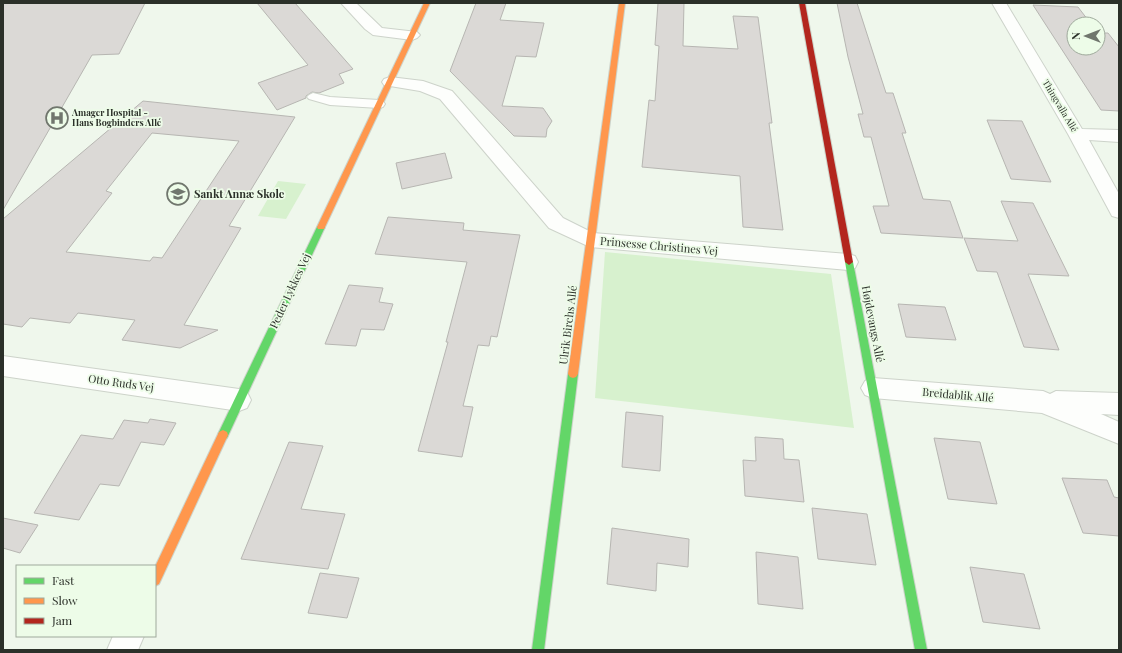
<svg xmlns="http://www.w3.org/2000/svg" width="1122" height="653" font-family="'Playfair Display',serif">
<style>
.green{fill:#d7f1ce}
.building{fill:#dbd9d6;stroke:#b7b6b2;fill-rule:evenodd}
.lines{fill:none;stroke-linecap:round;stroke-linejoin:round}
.lane-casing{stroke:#cdd3ca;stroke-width:2}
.street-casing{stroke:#cdd3ca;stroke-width:2}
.fast-casing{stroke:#cdd3ca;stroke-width:2}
.slow-casing{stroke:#cdd3ca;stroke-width:2}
.jam-casing{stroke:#cdd3ca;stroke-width:2}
.lane{fill:#fdfefc;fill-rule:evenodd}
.street{fill:#fdfefc;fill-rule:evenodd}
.fast{fill:#63d668;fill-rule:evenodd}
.slow{fill:#ff974d;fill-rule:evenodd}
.jam{fill:#b3261e;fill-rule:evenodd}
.labels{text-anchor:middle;stroke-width:3.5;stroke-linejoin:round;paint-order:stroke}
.far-street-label{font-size:9px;fill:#2b3029;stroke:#edfce8}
.far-poi-label{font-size:9px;font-weight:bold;fill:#2b3029;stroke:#edfce8;text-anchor:start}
.poi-label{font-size:11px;font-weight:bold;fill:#2b3029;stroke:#edfce8;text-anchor:start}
.street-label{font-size:11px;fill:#2b3029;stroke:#edfce8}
</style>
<rect width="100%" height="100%" fill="#eff7ec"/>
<g class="green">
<path d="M278 181 306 184 286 219 258 216Z"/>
<path d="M605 252 831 274 854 428 595 398Z"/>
</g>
<g class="building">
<path d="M3 3H145L119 54 92 55 3 210Z"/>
<path d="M257 3H295L353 69 339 74 344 83 319 93 312 92 306 96V98L277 110 258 83 308 65Z"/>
<path d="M476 3H506L500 20 544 23 536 57 516 56 502 106 543 108 552 121 547 129 546 137 514 136 450 71Z"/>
<path d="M658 3H684L683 46 738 49 733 16 758 17 772 123H769L783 230 743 227 740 176 642 167 649 100 655 101 659 46 655 45Z"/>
<path d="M837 3H857L886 93H893L906 133H902L923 199 950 201 963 238 881 233 873 206H889L871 137H864L858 114H863L848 57Z"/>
<path d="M1033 5 1078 7 1091 24H1074V48H1098V33H1108L1119 47V111L1101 110Z"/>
<path d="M143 101 295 117 229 226 241 228 184 325 218 330 180 348 122 340 135 320 78 313 70 323 30 318 22 327 3 324V219ZM152 133 239 141 162 258 153 257 150 261 66 252 112 193 106 191Z"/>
<path d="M987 120 1022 121 1051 182 1011 179Z"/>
<path d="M445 153 452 178 402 189 396 163Z"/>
<path d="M1001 201 1033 203 1069 276 1028 274 1059 350 1024 347 997 272 977 271 964 238 1018 241Z"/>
<path d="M388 217 464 223 463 230 520 235 497 337 491 336 489 346 478 345 463 406 473 407 462 457 418 451 448 342H446L467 262 375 254Z"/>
<path d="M349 285 383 288 379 302 393 304 384 330 361 329 356 346 325 344Z"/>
<path d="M898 304 945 307 956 340 906 337Z"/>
<path d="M626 412 663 416 660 471 622 467Z"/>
<path d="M150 419 176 423 164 445 141 442 119 486 100 484 79 520 34 513 81 435 113 439 124 420 148 423Z"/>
<path d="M755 437 783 439 784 459 799 460 804 502 745 496 743 460 756 461Z"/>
<path d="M934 438 980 442 997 504 948 499Z"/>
<path d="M289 442 323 446 301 509 345 514 328 569 241 559Z"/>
<path d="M1062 478 1107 480 1114 497 1119 498V536L1083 533Z"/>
<path d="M812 508 867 514 876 565 818 559Z"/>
<path d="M3 518 38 525 20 553 3 548Z"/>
<path d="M612 528 689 539 688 567 657 563 656 591 607 584Z"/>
<path d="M756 552 798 557 803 609 758 604Z"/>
<path d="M970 567 1024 574 1040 629 983 622Z"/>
<path d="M320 573 359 578 347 618 308 613Z"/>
</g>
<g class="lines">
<g class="lane-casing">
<path id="lane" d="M313 93 330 97 379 100 383 101 385 104 383 107 379 108 330 105 309 99 307 97 309 95Z"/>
</g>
<g class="street-casing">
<g id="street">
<path d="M341 3H356L382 28 417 32 420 35 417 38 412 40 373 35 365 29Z"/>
<path d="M992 3H1006L1082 129 1119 130V142L1089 140 1119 194V218L1112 216 1068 134Z"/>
<path d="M390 77 423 81 452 91 563 218 593 233 848 254 855 256 858 262 855 268 848 270 590 247 549 228 440 99 420 91 384 85 382 82 384 79Z"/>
<path d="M3 356 239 389 247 392 251 400 247 408 239 411 3 376Z"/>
<path d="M873 378 1043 391 1050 394 1056 391 1119 393V415L1101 414 1119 422V444L1042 413 873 398 865 395 861 388 865 381Z"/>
<path d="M113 636H144L138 650H107Z"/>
</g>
</g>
<g class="fast-casing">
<g id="fast">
<path d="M321 224 325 227 227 438 223 440 219 438 218 435 219 432 317 227Z"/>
<path d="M849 259 853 262 927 650H915L845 262Z"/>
<path d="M573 370 576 371 578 374 544 650H532L568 374 570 371Z"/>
</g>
</g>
<g class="slow-casing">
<g id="slow">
<path d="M424 3H430L325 227 324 229H318L317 227Z"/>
<path d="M619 3H625L578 374 576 377 573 378 570 377 568 374Z"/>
<path d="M223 430 227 432 228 435 159 584 155 586V567L219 432Z"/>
</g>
</g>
<g class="jam-casing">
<path id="jam" d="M799 3H805L853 262 849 265 845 262Z"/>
</g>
<use href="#lane" class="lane"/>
<use href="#street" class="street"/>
<use href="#fast" class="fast"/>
<use href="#slow" class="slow"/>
<use href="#jam" class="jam"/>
</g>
<defs>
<g id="hospital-ring" transform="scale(1.15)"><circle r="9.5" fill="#edfce8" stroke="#70766d" stroke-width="1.5"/><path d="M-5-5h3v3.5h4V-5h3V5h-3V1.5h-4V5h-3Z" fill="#70766d"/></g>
<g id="school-ring" transform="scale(1.15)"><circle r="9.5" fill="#edfce8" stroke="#70766d" stroke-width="1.5"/><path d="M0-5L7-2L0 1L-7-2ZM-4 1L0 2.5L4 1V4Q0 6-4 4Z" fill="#70766d"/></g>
</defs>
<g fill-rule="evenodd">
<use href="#hospital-ring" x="57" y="118"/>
<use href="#school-ring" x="178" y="194"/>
</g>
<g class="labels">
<g class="far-street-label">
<text transform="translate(1060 106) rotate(59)" y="3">Thingvalla Allé</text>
</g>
<g class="far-poi-label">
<text x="72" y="116">Amager Hospital -<tspan x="72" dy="10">Hans Bogbinders Allé</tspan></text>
</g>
<g class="poi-label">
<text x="194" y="198">Sankt Annæ Skole</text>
</g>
<g class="street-label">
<text transform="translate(659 246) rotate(5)" y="4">Prinsesse Christines Vej</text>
<text transform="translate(290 291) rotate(-65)" y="4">Peder Lykkes Vej</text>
<text transform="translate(873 324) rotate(79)" y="4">Højdevangs Allé</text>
<text transform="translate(568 325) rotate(-83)" y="4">Ulrik Birchs Allé</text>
<text transform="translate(121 383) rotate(8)" y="4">Otto Ruds Vej</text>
<text transform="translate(958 395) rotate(5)" y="4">Breidablik Allé</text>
</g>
</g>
<rect width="1122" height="653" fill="none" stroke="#2b3029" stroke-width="8"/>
<rect x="16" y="565" width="140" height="72" fill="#edfce8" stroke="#9faa9c"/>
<rect x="24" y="578" width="20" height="6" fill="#63d668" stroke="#9faa9c"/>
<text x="52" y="585" font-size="12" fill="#2b3029">Fast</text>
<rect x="24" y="598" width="20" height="6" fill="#ff974d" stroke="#9faa9c"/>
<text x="52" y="605" font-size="12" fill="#2b3029">Slow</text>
<rect x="24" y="618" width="20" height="6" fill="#b3261e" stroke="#9faa9c"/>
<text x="52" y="625" font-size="12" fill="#2b3029">Jam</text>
<g transform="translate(1086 36) rotate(270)"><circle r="19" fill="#edfce8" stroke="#9faa9c"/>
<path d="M0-3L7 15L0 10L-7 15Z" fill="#70766d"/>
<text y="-6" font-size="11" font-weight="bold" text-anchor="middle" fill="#2b3029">N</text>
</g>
</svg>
